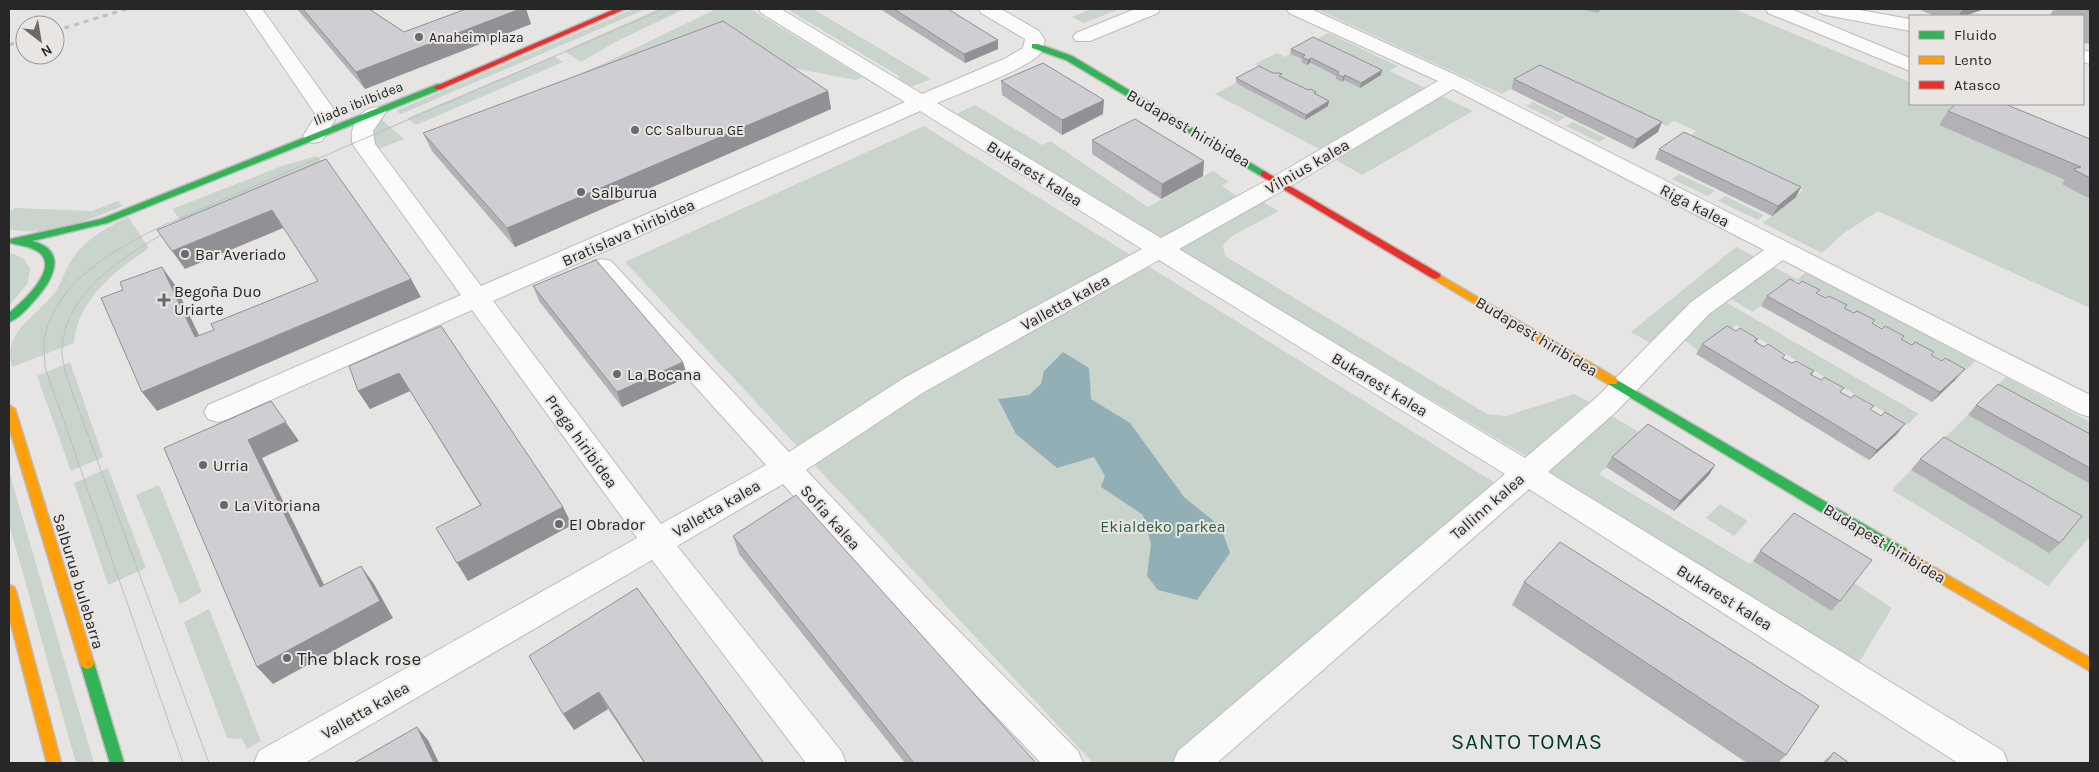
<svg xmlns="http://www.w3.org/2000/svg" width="2099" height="772" font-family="Karla,sans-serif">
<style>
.green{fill:#c9d4cc}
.water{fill:#93afb6}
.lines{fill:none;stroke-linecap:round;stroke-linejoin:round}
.street-casing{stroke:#bdbcbb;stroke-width:2}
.fast-casing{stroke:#bdbcbb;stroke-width:3}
.slow-casing{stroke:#bdbcbb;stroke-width:3}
.jam-casing{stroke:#bdbcbb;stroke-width:3}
.street{fill:#fbfbfb;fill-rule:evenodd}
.fast{fill:#30b455;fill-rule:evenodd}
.slow{fill:#ff9f0a;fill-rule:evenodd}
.jam{fill:#e5322d;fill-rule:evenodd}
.tram{stroke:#bebebe;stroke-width:1}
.rail{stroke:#bebebe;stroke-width:3;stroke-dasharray:5 5;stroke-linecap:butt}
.wall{fill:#b2b1b5}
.shaded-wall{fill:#919094}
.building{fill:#cfced3;stroke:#919094}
.poi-dot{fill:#6b6a69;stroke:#e8e5e3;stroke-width:2}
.labels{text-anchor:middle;stroke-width:4;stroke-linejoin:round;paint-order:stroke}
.far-poi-label{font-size:14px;fill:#282727;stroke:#e8e5e3;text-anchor:start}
.far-street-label{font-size:14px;fill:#282727;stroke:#e8e5e3}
.street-label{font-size:16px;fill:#282727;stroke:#e8e5e3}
.poi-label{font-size:16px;fill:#282727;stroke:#e8e5e3;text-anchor:start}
.park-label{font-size:16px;fill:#2b6143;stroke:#e8e5e3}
.near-poi-label{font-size:19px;fill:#282727;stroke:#e8e5e3;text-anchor:start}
.near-quarter-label{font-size:22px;letter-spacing:1px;fill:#003a2c;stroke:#e8e5e3}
</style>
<rect width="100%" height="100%" fill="#e7e5e4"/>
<g class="green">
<path d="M633 9H646L401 114 396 111Z"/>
<path d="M658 9H685L619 40 581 62 564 51Z"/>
<path d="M716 9H750L862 77 856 80 798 69 775 62 515 103 613 59Z"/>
<path d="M787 9H813L931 79 908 88 898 81 899 76Z"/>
<path d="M1091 9H1120L1083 23 1072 17Z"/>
<path d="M1316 9H1579L1598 13 1601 9H1734L1910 82V104H1962L1939 125 2070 182 2063 184 2090 199V308L1878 211 1844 233 1822 253 1763 223 1803 190 1689 137 1696 131 1674 121 1666 126 1545 69 1502 94Z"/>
<path d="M1328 33 1398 66 1390 71 1425 88 1319 149 1215 94 1236 83 1305 119 1328 106 1255 64 1277 53 1285 57 1290 54 1338 77 1341 82 1344 80 1360 88 1312 42Z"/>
<path d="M554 56 563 62 416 125 407 118Z"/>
<path d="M1438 94 1473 111 1362 175 1331 157Z"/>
<path d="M1533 102 1565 117 1558 122 1526 106Z"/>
<path d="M975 105 1042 145 1050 141 1148 207 1213 171 1229 182 1222 186 1237 196 1160 240 954 115Z"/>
<path d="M381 119 404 139 377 150 370 129Z"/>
<path d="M1573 122 1606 138 1599 142 1566 126Z"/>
<path d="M924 126 1516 496 1217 763H1093L625 262Z"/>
<path d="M316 156 331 169 186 228 172 209 282 166Z"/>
<path d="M1679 174 1715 191 1708 196 1672 179Z"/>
<path d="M1725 196 1764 215 1758 220 1718 201Z"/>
<path d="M1259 200 1279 211 1230 237 1223 246 1225 256 1487 414 1506 416 1574 394 1589 402 1526 456 1177 248Z"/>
<path d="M118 201 123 206C87 220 48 238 9 229V212L15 208 92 211Z"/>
<path d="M128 217 149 248C116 270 77 300 74 343L12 367C2 333 35 317 53 295 61 285 64 272 71 261 82 241 108 227 128 217Z"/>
<path d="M1736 247 1759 259 1657 347 1631 332Z"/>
<path d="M9 252 24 259 30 269 28 283 9 306Z"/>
<path d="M1766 263 1797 279 1807 272 1975 361 1964 372 1795 280 1753 312 1727 297Z"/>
<path d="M1722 300 1919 414 1907 425 1736 325 1700 352 1679 336Z"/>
<path d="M70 362 103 457 71 471 37 376Z"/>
<path d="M2006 377 2090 422V449L1989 394Z"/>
<path d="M1607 413 1642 434 1599 474 1750 564 1753 561 1831 611 1854 583 1892 608 1858 664 1541 472Z"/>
<path d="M1968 415 2090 484V536L2048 586 1892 490 1911 470 2049 553 1935 447Z"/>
<path d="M108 468 146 568 108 585 74 483Z"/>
<path d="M9 471 94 763H76L9 524Z"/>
<path d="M159 485 202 592 180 604 136 495Z"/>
<path d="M1720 504 1748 521 1734 536 1706 518Z"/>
<path d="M209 609 261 741 247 749 242 739 227 738 184 622Z"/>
</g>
<path class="water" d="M1063 352 1089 368 1091 399 1130 423 1184 497 1221 527 1230 553 1197 600 1158 590 1147 576 1151 544 1143 515 1101 487 1105 476 1094 457 1057 468 1016 434 998 399 1029 395 1041 384 1044 371Z"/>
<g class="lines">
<g class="street-casing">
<g id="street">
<path d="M244 9H262L338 115 322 141 314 143 306 141 303 136 316 115Z"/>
<path d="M759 9H781L922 94 1004 59 1023 48 1025 39 981 13 979 9H1001L1039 31 1045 40C1043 45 1043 51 1039 55 1024 70 960 93 937 103L1161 238 1273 177 1438 81 1289 13 1287 9H1311L1460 77 2090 395V417L2080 414 1783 260 1709 314 1618 410 1548 472 2003 751 2008 763H1958L1529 489 1217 763H1173L1178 751 1505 474 1159 260 924 392 806 470 932 604 1078 751 1083 763H1041L908 624 783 484 677 546 841 751 846 763H806L652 560 305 763H254L259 751 637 538 472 310 228 419 218 422 208 419 204 412 208 405 461 295 353 145C347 127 363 103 382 108L386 112 373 131 375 144 481 286 905 102 761 13ZM1453 89 1764 250 1691 302 1598 396 1525 458 1179 249 1289 187ZM920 111 1142 249 904 378 789 452 611 261 602 259 593 261 590 267 593 273 766 465 661 524 493 301Z"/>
<path d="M1135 9H1160L1158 13 1090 41H1076L1073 37 1076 33Z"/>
<path d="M1766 9H1791L1910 58V71L1768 13Z"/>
<path d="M1817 9H1854L1910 19V31L1826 15 1819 13Z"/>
<path d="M2083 50 2090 52V64L2083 62Z"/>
</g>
</g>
<g class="fast-casing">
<g id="fast">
<path d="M1032 44H1038L1072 56 1269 174 1267 176H1261L1066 60 1032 48Z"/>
<path d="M438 84 441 85V89L107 223 32 241C70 251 52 282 33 302 27 309 18 319 9 322V313C21 303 59 270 40 253 31 246 21 246 11 243L9 241 11 239 101 219Z"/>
<path d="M1612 377 1906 549 1907 553 1906 557 1901 558 1896 557 1608 384 1606 381Z"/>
<path d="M87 657 92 659 94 663 124 763H110L80 663 82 659Z"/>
</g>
</g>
<g class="slow-casing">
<g id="slow">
<path d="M1436 273 1616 378 1618 381 1616 384H1608L1432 278 1431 276Z"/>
<path d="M9 405 15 409 94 663 92 667 87 669 82 667 80 663 9 427Z"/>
<path d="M1901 548 2090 658V671L1896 557 1895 553 1896 549Z"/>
<path d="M9 585 14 587 16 591 61 763H47L9 616Z"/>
</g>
</g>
<g class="jam-casing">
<g id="jam">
<path d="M615 9H625L441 89H435L434 87Z"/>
<path d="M1264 171 1440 274 1441 276 1436 279 1432 278 1261 176V172Z"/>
</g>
</g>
<use href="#street" class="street"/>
<use href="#fast" class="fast"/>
<use href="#slow" class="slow"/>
<use href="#jam" class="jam"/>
<g class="tram">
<path d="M658 18 678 9"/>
<path d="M172 229C127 254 66 290 62 348 61 358 65 368 67 378L209 763"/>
<path d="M183 763 45 367C45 358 43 349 44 340 55 282 112 251 160 227L664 9"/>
</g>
<g class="rail">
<path d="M55 31 126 9"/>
<path d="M9 45 25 40"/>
</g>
</g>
<g class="wall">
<path d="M297 9H369L404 32 466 9H526L531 24 365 89Z"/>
<path d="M880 9H948L998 40V49L965 63Z"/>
<path d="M1579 9H1601L1598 13Z"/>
<path d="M1918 9H1984L1965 16H1935Z"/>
<path d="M2054 9H2090V44L2083 43V16H2049Z"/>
<path d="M1291 49 1381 75 1360 88 1344 80 1342 82 1336 79V76L1310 63 1307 65 1301 62 1302 59 1290 54Z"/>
<path d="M1281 77 1308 90 1316 92V94L1328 106 1305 120 1236 83V78Z"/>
<path d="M1514 79 1658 132 1633 149 1511 89Z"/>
<path d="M1001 81 1103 114 1062 135 1002 95Z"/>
<path d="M828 91 831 109 515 247 432 151 423 133Z"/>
<path d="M1948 111 2090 139V199L2062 184 2065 180 1939 125Z"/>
<path d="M1092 140 1203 176 1161 199 1092 154Z"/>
<path d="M1659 149 1796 197 1772 216 1655 159Z"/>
<path d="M1799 284 1826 298 1847 305 1845 308 1882 329 1904 336 1902 339 1912 345 1934 352 1931 355 1956 379 1932 402 1761 306 1767 296Z"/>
<path d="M533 286 688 377 622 407 539 301Z"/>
<path d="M441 326 563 507 572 525 468 581 480 505 410 391 370 409 358 391Z"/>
<path d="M1736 331 1758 339 1756 342 1783 358 1792 363 1814 371 1812 375 1871 410 1897 434 1869 460 1696 354 1702 344Z"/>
<path d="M1976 405 2090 434V484L1968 415Z"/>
<path d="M1612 457 1709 475 1674 511 1606 467Z"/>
<path d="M1920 459 2060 543 2049 553 1911 470Z"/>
<path d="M733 536 1036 763H905L739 554Z"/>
<path d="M1760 551 1840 601 1831 611 1753 561Z"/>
<path d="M1524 582 1786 755 1778 763H1747L1512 605Z"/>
<path d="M637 588 764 763H644L608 709 574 730Z"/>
<path d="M1834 752 1849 763H1822Z"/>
</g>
<g class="shaded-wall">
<path d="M520 9H526L531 24 365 89 356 72Z"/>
<path d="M1963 9H1984L1965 16H1958Z"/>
<path d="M998 40V49L965 63 964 54Z"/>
<path d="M1311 58 1310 63 1307 65 1308 60Z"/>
<path d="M1382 70 1381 75 1360 88 1361 83Z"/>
<path d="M1345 75 1344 80 1342 82 1343 77Z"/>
<path d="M828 91 831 109 515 247 507 228Z"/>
<path d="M1104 100 1103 114 1062 135V120Z"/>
<path d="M1329 101 1328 106 1305 120 1306 115Z"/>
<path d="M1662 122 1658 132 1633 149 1637 139Z"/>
<path d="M1204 161 1203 176 1161 199 1162 184Z"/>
<path d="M1801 187 1796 197 1772 216 1778 206Z"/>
<path d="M272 210 283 228 185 269 172 251Z"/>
<path d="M162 267 175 285 209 356 195 337Z"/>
<path d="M411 279 421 297 157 411 142 392Z"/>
<path d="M683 362 688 377 622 407 617 392Z"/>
<path d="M1965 369 1956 379 1932 402 1940 392Z"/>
<path d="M399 373 410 391 370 409 358 391Z"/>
<path d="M271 401 299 441 262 458 334 605 320 587 248 440Z"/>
<path d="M1905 424 1897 434 1869 460 1877 450Z"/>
<path d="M1715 465 1709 475 1674 511 1680 501Z"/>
<path d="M563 507 572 525 468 581 457 563Z"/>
<path d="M361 566 374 584 393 618 273 684 257 667Z"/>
<path d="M599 692 608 709 574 730 563 714Z"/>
<path d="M417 727 428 740 439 763H434Z"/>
</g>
<g class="building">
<path d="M303 9H369L404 32 466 9H520L356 72Z"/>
<path d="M894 9H948L998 40 964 54Z"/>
<path d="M723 21 828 91 507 228 423 133Z"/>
<path d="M1313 37 1382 70 1361 83 1345 75 1343 77 1337 74 1339 72 1311 58 1308 60 1302 57 1305 55 1291 49Z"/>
<path d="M1043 63 1104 100 1062 120 1001 81Z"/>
<path d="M1540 65 1662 122 1637 139 1514 79Z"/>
<path d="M1259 66 1273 73H1279L1282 74 1279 76 1308 90 1311 89 1316 92 1314 93 1329 101 1306 115 1236 78Z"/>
<path d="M1956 104H2005L2090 139V178L2073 169 2081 167 1948 111Z"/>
<path d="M1135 119 1204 161 1162 184 1092 140Z"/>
<path d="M1684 132 1801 187 1778 206 1659 149Z"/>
<path d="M326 159 411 279 142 392 101 298 123 290 120 282 162 267 195 337 214 330 211 324 318 281 272 210 172 251 157 230Z"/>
<path d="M596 260 683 362 617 392 533 286Z"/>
<path d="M1790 279 1799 284 1802 281 1820 290 1816 293 1826 298 1829 296 1847 305 1844 308 1854 313 1857 311 1875 320 1872 323 1882 329 1885 326 1904 336 1901 339 1912 345 1915 342 1934 352 1931 355 1942 361 1945 358 1965 369 1940 392 1767 296Z"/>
<path d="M441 326 563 507 457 563 436 528 481 505 399 373 358 391 349 366Z"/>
<path d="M1727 326 1736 331 1740 328 1758 339 1754 341 1764 347 1768 344 1785 355 1782 358 1792 363 1796 361 1814 371 1810 374 1821 380 1824 377 1844 388 1840 392 1851 398 1854 395 1874 406 1870 409 1881 416 1885 412 1905 424 1877 450 1702 344Z"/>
<path d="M1998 384 2090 434V468L1976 405Z"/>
<path d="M271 401 286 422 248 440 320 587 361 566 380 601 257 667 164 448Z"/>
<path d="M1648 424 1715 465 1680 501 1612 457Z"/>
<path d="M1944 437 2082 516 2060 543 1920 459Z"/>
<path d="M796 495 1036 763H914L733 536Z"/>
<path d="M1794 513 1872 560 1840 601 1760 551Z"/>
<path d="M1560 542 1819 706 1786 755 1524 582Z"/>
<path d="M637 588 764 763H645L599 692 563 714 529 656Z"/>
<path d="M417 727 434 763H354Z"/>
<path d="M1834 752 1849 763H1826Z"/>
</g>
<g class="poi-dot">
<circle cx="419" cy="37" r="5"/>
<circle cx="635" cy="130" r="5"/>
<circle cx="581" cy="192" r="5"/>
<circle cx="185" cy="254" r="5"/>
<path d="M161.5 292.5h5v5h5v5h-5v5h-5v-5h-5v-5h5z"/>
<circle cx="617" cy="374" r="5"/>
<circle cx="203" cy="465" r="5"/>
<circle cx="224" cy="505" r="5"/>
<circle cx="559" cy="524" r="5"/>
<circle cx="287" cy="658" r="5"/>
</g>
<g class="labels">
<g class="far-poi-label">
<text x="429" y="42">Anaheim plaza</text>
<text x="645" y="135">CC Salburua GE</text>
</g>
<g class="far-street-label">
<text transform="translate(358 103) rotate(-22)" y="5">Iliada ibilbidea</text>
</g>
<g class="street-label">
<text transform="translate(1189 128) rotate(30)" y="6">Budapest hiribidea</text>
<text transform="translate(1307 166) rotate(-30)" y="6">Vilnius kalea</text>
<text transform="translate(1035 173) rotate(32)" y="6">Bukarest kalea</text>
<text transform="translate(1695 205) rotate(27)" y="6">Riga kalea</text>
<text transform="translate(628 232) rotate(-24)" y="6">Bratislava hiribidea</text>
<text transform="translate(1065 302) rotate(-29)" y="6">Valletta kalea</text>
<text transform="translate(1537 336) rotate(31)" y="6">Budapest hiribidea</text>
<text transform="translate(1380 384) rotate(31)" y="6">Bukarest kalea</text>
<text transform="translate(582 441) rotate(54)" y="6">Praga hiribidea</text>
<text transform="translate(1487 506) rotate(-41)" y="6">Tallinn kalea</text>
<text transform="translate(716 508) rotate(-30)" y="6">Valletta kalea</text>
<text transform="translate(831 517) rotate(48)" y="6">Sofia kalea</text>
<text transform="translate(1885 543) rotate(31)" y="6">Budapest hiribidea</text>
<text transform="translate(79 581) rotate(73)" y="6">Salburua bulebarra</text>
<text transform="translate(1725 597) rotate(32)" y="6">Bukarest kalea</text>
<text transform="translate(365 710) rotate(-30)" y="6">Valletta kalea</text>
</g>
<g class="poi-label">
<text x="591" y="198">Salburua</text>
<text x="195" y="260">Bar Averiado</text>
<text x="174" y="297">Begoña Duo<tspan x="174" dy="18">Uriarte</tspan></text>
<text x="627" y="380">La Bocana</text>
<text x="213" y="471">Urria</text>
<text x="234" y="511">La Vitoriana</text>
<text x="569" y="530">El Obrador</text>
</g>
<g class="park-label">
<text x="1163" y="532">Ekialdeko parkea</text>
</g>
<g class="near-poi-label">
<text x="297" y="665">The black rose</text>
</g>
<g class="near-quarter-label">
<text x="1527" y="749">SANTO TOMAS</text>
</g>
</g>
<rect width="2099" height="772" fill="none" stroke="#282727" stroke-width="20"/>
<rect x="1909" y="15" width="175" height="90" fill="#e8e5e3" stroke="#9b9998"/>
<rect x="1919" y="31" width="25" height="8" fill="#30b455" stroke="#9b9998"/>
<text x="1954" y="40" font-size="15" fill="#282727">Fluido</text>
<rect x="1919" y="56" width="25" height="8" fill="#ff9f0a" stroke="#9b9998"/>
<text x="1954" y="65" font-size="15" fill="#282727">Lento</text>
<rect x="1919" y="81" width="25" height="8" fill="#e5322d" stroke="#9b9998"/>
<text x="1954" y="90" font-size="15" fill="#282727">Atasco</text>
<g transform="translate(40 40) rotate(149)"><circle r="24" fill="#e8e5e3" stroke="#9b9998"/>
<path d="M0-4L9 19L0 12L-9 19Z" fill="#6b6a69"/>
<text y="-8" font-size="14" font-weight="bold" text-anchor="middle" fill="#282727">N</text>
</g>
</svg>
